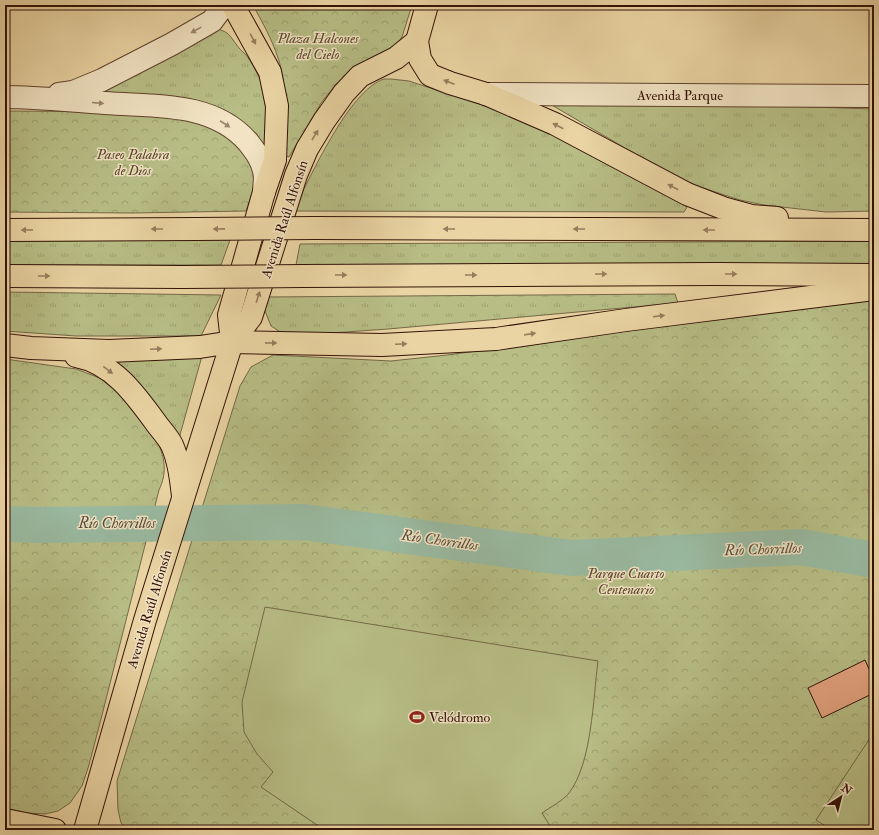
<svg xmlns="http://www.w3.org/2000/svg" width="879" height="835" font-family="'IM FELL Double Pica',serif">
<style>
.grass{fill:url(#grass-tufts);stroke:#756846}
.park{fill:url(#park-crowns);stroke:#756846}
.garden{fill:#b7bd85;stroke:#756846}
.lines{fill:none;stroke-linecap:round;stroke-linejoin:round}
.river{stroke:#99b9a0;stroke-width:36}
.building{fill:#e4a381;stroke:#331206}
.minor-casing{stroke:#61422d;stroke-width:24}
.major-casing{stroke:#331206;stroke-width:24}
.highway-casing{stroke:#331206;stroke-width:24}
.minor{stroke:#f1e3c3;stroke-width:22}
.major{stroke:#ead4a3;stroke-width:22}
.highway{stroke:#ead4a3;stroke-width:22}
.highway-bridge-casing{stroke:#331206;stroke-width:24;stroke-linecap:butt}
.highway-bridge{stroke:#ead4a3;stroke-width:22}
.oneway{fill:#9c856e}
.oneway2{fill:#987d5c}
.labels{text-anchor:middle;stroke-width:3;stroke-linejoin:round;paint-order:stroke}
.park-label{font-size:14px;font-style:italic;fill:#5b452c;stroke:#f1e3c3}
.street-label{font-size:14px;fill:#331206;stroke:#f1e3c3}
.poi-label{font-size:14px;fill:#331206;stroke:#f1e3c3;text-anchor:start}
.water-label{font-size:15px;font-style:italic;fill:#574c3c;stroke:#f1e3c3}
</style>
<defs>
<pattern id="grass-tufts" width="24" height="20" patternUnits="userSpaceOnUse"><rect width="24" height="20" fill="#b7bd85"/><path d="M3 7l-1-3M5 7V3M7 7l1-3M15 17l-1-3M17 17v-4M19 17l1-3" fill="none" stroke="#9ea171"/></pattern>
<pattern id="park-crowns" width="20" height="18" patternUnits="userSpaceOnUse"><rect width="20" height="18" fill="#b7bd85"/><path d="M2 6a3 3 0 1 1 6 0M12 15a3 3 0 1 1 6 0" fill="none" stroke="#9ea171"/></pattern>
</defs>
<rect width="100%" height="100%" fill="#ead4a3"/>
<filter id="stains"><feTurbulence type="fractalNoise" baseFrequency=".005" numOctaves="4"/><feColorMatrix values="0 0 0 0 .2 0 0 0 0 .09 0 0 0 0 .02 0 0 0 .5 -.17"/></filter>
<radialGradient id="worn" r=".72"><stop offset=".6" stop-color="#630" stop-opacity="0"/><stop offset="1" stop-color="#630" stop-opacity=".3"/></radialGradient>
<g class="grass">
<path d="M218 29C230 33 229 35 236 44 238 47 240 49 242 51 248 56 252 64 256 71 270 95 267 125 264 152L93 95Z"/>
<path d="M384 79H391L409 81 482 105 535 126 657 188 687 207 684 212 293 211C310 178 349 90 384 79Z"/>
<path d="M550 104 747 105 874 109V211L826 212 764 205 740 200 697 186 625 148Z"/>
<path d="M230 240 221 265H5V241Z"/>
<path d="M874 241V265H296L300 244Z"/>
<path d="M5 292 221 295 201 336H76L5 331Z"/>
<path d="M675 294 678 303 388 329 303 335 282 333 271 326 265 311 264 297Z"/>
<path d="M202 356 178 442C158 406 143 381 108 358Z"/>
</g>
<g class="park">
<path d="M253 5H412L402 37 397 44 348 75 336 84 321 103 289 157 284 155C284 125 288 86 278 58 272 39 262 22 253 5Z"/>
<path d="M5 111 146 112 213 125 245 152 256 172 253 190 246 211 133 213 5 212Z"/>
<path d="M874 298V830H128L121 823 118 810 117 781 240 386 251 367 273 355 391 361 447 355Z"/>
<path d="M5 359 76 369 113 383 159 445C165 461 167 473 159 490L102 715 89 765 82 786 70 803 58 811 45 814 28 813 5 808Z"/>
</g>
<g class="garden">
<path d="M265 607 598 661C593 699 592 763 569 793 564 800 549 808 542 813L552 829 340 830 317 825 261 787 273 772 257 754 244 732 242 702Z"/>
<path d="M874 732V830H832L816 820Z"/>
</g>
<g class="lines">
<path class="river" d="M5 524 37 525 304 522 571 558 801 547 874 560"/>
</g>
<path class="building" d="M865 660 874 680V693L822 718 808 688Z"/>
<g class="lines">
<g class="minor-casing">
<g id="minor">
<path d="M59 94 73 92 102 80 172 44 212 21 224 5"/>
<path d="M486 94 874 96"/>
<path d="M5 97C39 97 72 101 105 103 155 107 212 101 248 142 255 151 262 160 264 171 266 178 264 186 264 192"/>
</g>
</g>
<g class="major-casing">
<g id="major">
<path d="M427 5 417 41 420 59 430 75 450 83 486 94"/>
<path d="M232 342 229 315 264 192 275 160 277 106 270 72 234 7V5"/>
<path d="M5 820 55 830"/>
<path d="M85 830 145 620 232 342 251 317 296 175 307 149 324 121 344 93 360 76 396 58 417 41"/>
</g>
</g>
<g class="highway-casing">
<g id="highway">
<path d="M486 94 555 124 687 194 723 208 752 216 777 218"/>
<path d="M314 228 874 230"/>
<path d="M5 230 196 229"/>
<path d="M5 276 182 277"/>
<path d="M302 276 715 274 874 275"/>
<path d="M5 345 31 348 109 351 200 347 232 342 382 345 496 339 626 320 874 289"/>
<path d="M76 356C113 363 135 394 156 423 161 430 168 437 172 445 179 461 181 479 183 496"/>
</g>
</g>
<use href="#minor" class="minor"/>
<use href="#major" class="major"/>
<use href="#highway" class="highway"/>
<g class="highway-bridge-casing">
<g id="highway-bridge">
<path d="M196 229 314 228"/>
<path d="M182 277 302 276"/>
</g>
</g>
<use href="#highway-bridge" class="highway-bridge"/>
</g>
<defs><path id="oneway-solid" d="M-6-.8H1V-3.2L6.5 0L1 3.2V.8H-6Z"/></defs>
<g class="oneway">
<use href="#oneway-solid" transform="translate(196 30) rotate(151)"/>
<use href="#oneway-solid" transform="translate(98 103) rotate(5)"/>
<use href="#oneway-solid" transform="translate(225 124) rotate(33)"/>
</g>
<g class="oneway2">
<use href="#oneway-solid" transform="translate(253 39) rotate(62)"/>
<use href="#oneway-solid" transform="translate(449 82) rotate(-159)"/>
<use href="#oneway-solid" transform="translate(558 126) rotate(-153)"/>
<use href="#oneway-solid" transform="translate(315 135) rotate(-59)"/>
<use href="#oneway-solid" transform="translate(673 187) rotate(-152)"/>
<use href="#oneway-solid" transform="translate(157 229) rotate(180)"/>
<use href="#oneway-solid" transform="translate(219 229) rotate(179)"/>
<use href="#oneway-solid" transform="translate(449 229) rotate(-180)"/>
<use href="#oneway-solid" transform="translate(579 229) rotate(-180)"/>
<use href="#oneway-solid" transform="translate(27 230) rotate(180)"/>
<use href="#oneway-solid" transform="translate(709 230) rotate(180)"/>
<use href="#oneway-solid" transform="translate(601 274)"/>
<use href="#oneway-solid" transform="translate(731 274)"/>
<use href="#oneway-solid" transform="translate(341 275)"/>
<use href="#oneway-solid" transform="translate(471 275)"/>
<use href="#oneway-solid" transform="translate(44 276)"/>
<use href="#oneway-solid" transform="translate(258 297) rotate(-72)"/>
<use href="#oneway-solid" transform="translate(659 316) rotate(-7)"/>
<use href="#oneway-solid" transform="translate(530 334) rotate(-8)"/>
<use href="#oneway-solid" transform="translate(271 343) rotate(1)"/>
<use href="#oneway-solid" transform="translate(401 344) rotate(-3)"/>
<use href="#oneway-solid" transform="translate(156 349) rotate(-2)"/>
<use href="#oneway-solid" transform="translate(108 370) rotate(38)"/>
</g>
<defs>
<g id="stadium-bare" transform="scale(1.2)"><path d="M0-5a6.5 5 0 1 0 0 10a6.5 5 0 1 0 0-10ZM-3.5-1.8h7v3.6h-7Z" fill="#8f2418" stroke="#f1e3c3" stroke-width="2.5" paint-order="stroke"/></g>
</defs>
<g fill-rule="evenodd">
<use href="#stadium-bare" x="417" y="717"/>
</g>
<g class="labels">
<g class="park-label">
<text x="318" y="43">Plaza Halcones<tspan x="318" dy="16">del Cielo</tspan></text>
<text x="133" y="159">Paseo Palabra<tspan x="133" dy="16">de Dios</tspan></text>
<text x="626" y="578">Parque Cuarto<tspan x="626" dy="16">Centenario</tspan></text>
</g>
<g class="street-label">
<text x="680" y="100">Avenida Parque</text>
<text transform="translate(284 219) rotate(-72)" y="5">Avenida Raúl Alfonsín</text>
<text transform="translate(149 609) rotate(-73)" y="5">Avenida Raúl Alfonsín</text>
</g>
<g class="poi-label">
<text x="429" y="722">Velódromo</text>
</g>
<g class="water-label">
<text x="117" y="528">Río Chorrillos</text>
<text transform="translate(440 540) rotate(8)" y="5">Río Chorrillos</text>
<text transform="translate(763 549) rotate(-2)" y="5">Río Chorrillos</text>
</g>
</g>
<rect width="879" height="835" fill="none" stroke="#ead4a3" stroke-width="20"/>
<rect x="6" y="6" width="867" height="823" fill="none" stroke="#331206" stroke-width="2"/>
<rect x="10" y="10" width="859" height="815" fill="none" stroke="#331206"/>
<g transform="translate(841 797) rotate(36)" stroke="#f1e3c3" stroke-width="3" paint-order="stroke">
<path d="M0-3L7 15L0 10L-7 15Z" fill="#331206"/>
<text y="-6" font-size="11" font-weight="bold" text-anchor="middle" fill="#331206">N</text>
</g>
<rect width="100%" height="100%" filter="url(#stains)"/>
<rect width="100%" height="100%" fill="url(#worn)"/>
</svg>
